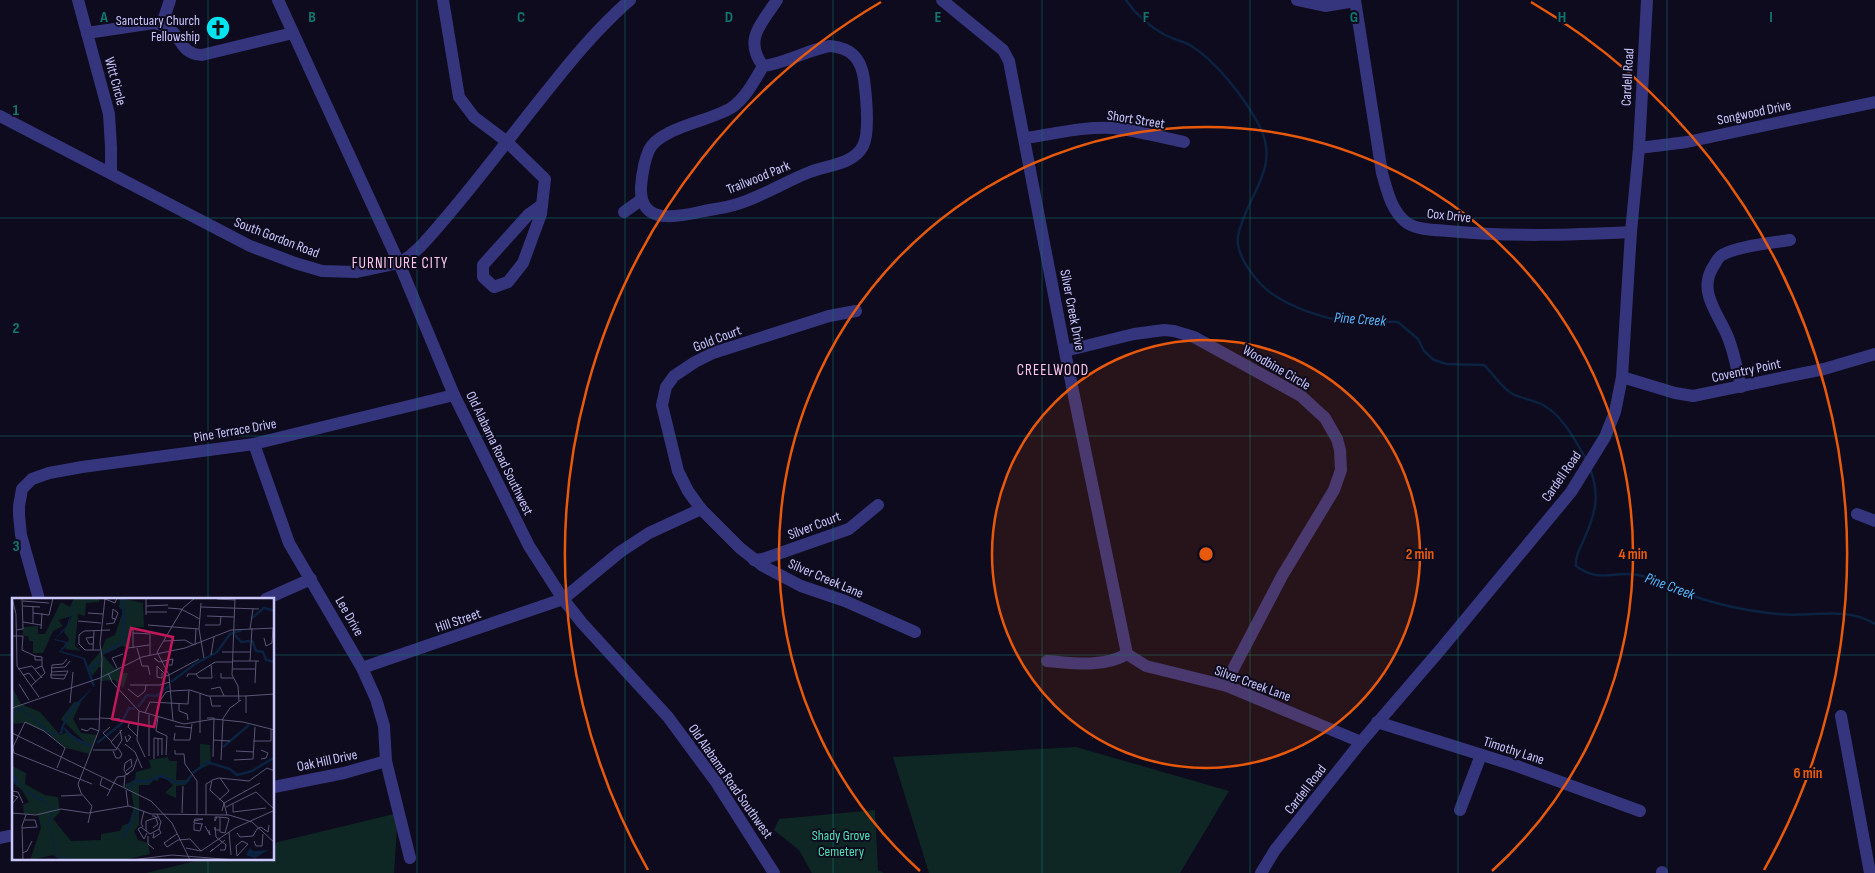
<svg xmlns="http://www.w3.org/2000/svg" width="1875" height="873" font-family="'Sofia Sans Condensed',sans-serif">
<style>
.green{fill:#0e2725}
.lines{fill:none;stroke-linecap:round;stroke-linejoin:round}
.stream{stroke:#0b2241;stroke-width:2.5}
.minor{stroke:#35357d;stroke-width:12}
.grid{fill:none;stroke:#0f766e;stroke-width:1;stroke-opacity:0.55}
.ring{fill:none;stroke:#e8590c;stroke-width:2.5}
.labels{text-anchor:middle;stroke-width:4;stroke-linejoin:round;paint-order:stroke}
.poi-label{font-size:14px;fill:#cbc7ff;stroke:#0d0b1d;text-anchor:end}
.street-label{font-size:14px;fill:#cbc7ff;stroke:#0d0b1d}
.park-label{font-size:14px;fill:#52e0b6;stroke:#0d0b1d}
.neighbourhood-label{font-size:15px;letter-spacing:1px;fill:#ffc9ee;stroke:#0d0b1d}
.water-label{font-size:15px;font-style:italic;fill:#55b8ff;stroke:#0d0b1d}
.inset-river{fill:none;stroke:#0b2241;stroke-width:2.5}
.inset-road{fill:none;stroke:#595677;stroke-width:1}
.view{fill:#c2185b;fill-opacity:0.15;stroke:#c2185b;stroke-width:2.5}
.inset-edge{fill:none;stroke:#cbc7ff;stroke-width:2.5}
.grid-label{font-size:16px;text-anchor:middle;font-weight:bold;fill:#0f766e;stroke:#0d0b1d;stroke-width:4;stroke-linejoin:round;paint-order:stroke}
.centre{fill:#e8590c;stroke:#0d0b1d;stroke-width:2.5}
.ring-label{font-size:15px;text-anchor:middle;font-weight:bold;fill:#e8590c;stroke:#0d0b1d;stroke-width:4;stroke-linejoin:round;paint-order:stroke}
</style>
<rect width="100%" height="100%" fill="#0d0b1d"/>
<g class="green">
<path d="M1076 747 1229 791 1180 873H929L893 757Z"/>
<path d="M875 810 878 870 884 873H812L799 850 774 830 779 819Z"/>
<path d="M398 813 394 873H146L204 859H274V843Z"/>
</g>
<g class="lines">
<g class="stream">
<path d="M1126 0C1136 15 1149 26 1165 35 1173 39 1182 41 1190 45 1217 62 1244 97 1259 125 1282 169 1246 195 1238 236 1236 249 1243 261 1250 271 1256 279 1262 287 1271 293 1295 310 1331 321 1360 323 1373 323 1385 321 1398 322L1418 339 1424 351 1434 360 1447 364 1484 365C1493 373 1500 386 1511 393 1521 399 1532 399 1543 405 1563 416 1575 440 1586 459"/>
<path d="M1590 469C1600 494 1596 512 1585 537 1581 547 1575 555 1576 566 1600 584 1614 570 1638 575 1656 578 1671 588 1688 594 1717 605 1748 611 1778 614 1811 618 1845 605 1875 624"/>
</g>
<g class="minor">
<path d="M78 0 109 114 111 147V172"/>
<path d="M278 0 399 263 454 395 529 546 563 599 582 623 668 717 716 782 774 873"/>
<path d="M443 0 459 97 474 117 506 141 545 179 541 214 523 263 508 282 494 287 483 277V265L528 215 542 205"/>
<path d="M942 0 1003 50 1009 61 1066 357 1127 654"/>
<path d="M1297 0 1325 6 1355 1"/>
<path d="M1355 0 1382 173C1387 190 1391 211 1407 223 1418 230 1435 230 1448 231 1509 237 1570 235 1631 232"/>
<path d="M162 24 170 0"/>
<path d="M87 33 154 23C185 28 175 54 202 55L293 33"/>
<path d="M830 46C851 48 861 58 864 79 866 95 870 132 863 146 853 165 827 165 810 172 784 182 760 198 734 205 724 208 714 209 704 211 679 217 639 226 641 187 642 175 644 161 649 150 659 128 710 121 731 108 745 99 755 80 763 66 786 63 807 50 830 46Z"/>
<path d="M763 66C743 39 762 23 777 0"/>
<path d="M0 116 250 246 295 263 322 271 357 272 399 263 410 256 421 246C469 194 510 136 555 81 578 52 602 24 630 0"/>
<path d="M1025 138C1054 134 1084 126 1114 128 1137 131 1161 137 1184 142"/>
<path d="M1639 148 1687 142 1875 102"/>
<path d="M624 212 641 200"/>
<path d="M856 311 829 316 713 353 695 362 674 376 666 387 662 405 678 471 688 491 701 509 740 548 763 566 801 586 845 601 915 632"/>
<path d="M1065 351 1134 334 1164 330 1174 331 1194 337 1301 396 1325 418 1337 439 1340 450 1341 470 1334 490 1282 576 1230 675 1227 686"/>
<path d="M1622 377 1675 393 1693 396 1824 369 1875 354"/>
<path d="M1741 387C1737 369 1734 351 1727 335 1717 312 1698 291 1713 267 1716 263 1718 257 1722 255 1738 246 1771 243 1790 240"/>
<path d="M254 444 289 543 362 668 376 699 384 726 386 761 410 858"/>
<path d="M1857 514 1875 521"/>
<path d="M754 560 763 559 849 529 878 505"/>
<path d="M39 599 21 535 19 515V506L22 489 32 479 49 473 82 467 254 444 454 395"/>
<path d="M266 599 311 579"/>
<path d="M1047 661C1074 663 1103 668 1127 654L1146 666 1227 686 1361 742"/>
<path d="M362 668 563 599 620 552 649 533 701 509"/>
<path d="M1841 716 1870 873"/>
<path d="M1377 722 1517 766 1640 811"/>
<path d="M274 787 344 773 386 761"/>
<path d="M1460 810 1481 755"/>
<path d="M0 838 14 835"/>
<path d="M1261 873 1275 850 1361 742 1441 649 1571 492 1605 437 1615 412 1622 377 1631 232 1639 148 1647 0"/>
<path d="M1662 873V872"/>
</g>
</g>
<path class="grid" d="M208 0V599M417 0V873M625 0V873M833 0V873M1042 0V873M1250 0V873M1458 0V873M1667 0V873M0 218H1875M0 436H1875M0 655H14M274 655H1875M208 859V873"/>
<circle cx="1206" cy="554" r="214" fill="#e8590c" fill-opacity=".12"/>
<g class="ring">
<circle cx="1206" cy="554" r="214"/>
<path d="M920 871A427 427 0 1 1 1492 871"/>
<path d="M648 870A641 641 0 0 1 881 2M1531 2A641 641 0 0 1 1764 870"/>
</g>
<defs>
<g id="church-disc" transform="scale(1.25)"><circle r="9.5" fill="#00e4f2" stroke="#0d0b1d"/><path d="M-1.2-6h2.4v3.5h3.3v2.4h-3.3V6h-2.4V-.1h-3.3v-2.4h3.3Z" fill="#111"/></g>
</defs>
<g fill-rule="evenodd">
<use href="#church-disc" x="218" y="28"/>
</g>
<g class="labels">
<g class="poi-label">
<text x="200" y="25">Sanctuary Church<tspan x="200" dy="16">Fellowship</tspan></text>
</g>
<g class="street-label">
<text transform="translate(1627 77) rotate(-87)" y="5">Cardell Road</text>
<text transform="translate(116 81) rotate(75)" y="5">Witt Circle</text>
<text transform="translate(1754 112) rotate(-12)" y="5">Songwood Drive</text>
<text transform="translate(1136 119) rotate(9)" y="5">Short Street</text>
<text transform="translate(758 177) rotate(-22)" y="5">Trailwood Park</text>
<text transform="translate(1449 215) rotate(6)" y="5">Cox Drive</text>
<text transform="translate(277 237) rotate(21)" y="5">South Gordon Road</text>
<text transform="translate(1073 310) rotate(79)" y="5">Silver Creek Drive</text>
<text transform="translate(717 338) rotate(-21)" y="5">Gold Court</text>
<text transform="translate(1277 367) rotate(30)" y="5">Woodbine Circle</text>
<text transform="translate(1746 370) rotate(-12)" y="5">Coventry Point</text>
<text transform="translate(235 430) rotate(-10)" y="5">Pine Terrace Drive</text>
<text transform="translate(500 453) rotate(64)" y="5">Old Alabama Road Southwest</text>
<text transform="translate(1561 476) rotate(-55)" y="5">Cardell Road</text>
<text transform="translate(814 525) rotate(-21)" y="5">Silver Court</text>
<text transform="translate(826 578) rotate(23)" y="5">Silver Creek Lane</text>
<text transform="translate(350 616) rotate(60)" y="5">Lee Drive</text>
<text transform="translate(458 620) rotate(-19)" y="5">Hill Street</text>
<text transform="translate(1253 683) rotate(20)" y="5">Silver Creek Lane</text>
<text transform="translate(1514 750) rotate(18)" y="5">Timothy Lane</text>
<text transform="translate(327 760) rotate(-12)" y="5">Oak Hill Drive</text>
<text transform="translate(731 781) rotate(55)" y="5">Old Alabama Road Southwest</text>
<text transform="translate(1305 789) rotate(-52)" y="5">Cardell Road</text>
</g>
<g class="park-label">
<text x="841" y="840">Shady Grove<tspan x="841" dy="16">Cemetery</tspan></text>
</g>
<g class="neighbourhood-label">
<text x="400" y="268">FURNITURE CITY</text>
<text x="1053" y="375">CREELWOOD</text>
</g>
<g class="water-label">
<text transform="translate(1360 319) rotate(4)" y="5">Pine Creek</text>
<text transform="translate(1670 586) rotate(20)" y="5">Pine Creek</text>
</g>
</g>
<g transform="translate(12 598)">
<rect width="262" height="262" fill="#0d0b1d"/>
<path d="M62 0 87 1V4L74 5 73 18 66 16 63 48 69 53 53 51 57 41 52 34 60 18 46 22 51 28 41 33 31 55H21V43H17L16 38H11V29L26 28V36H33L49 4 58 9ZM108 0 131 5 132 29 118 30V50L110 48 91 57 103 71 108 69 109 75H116L111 90 102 82 89 83 90 70 87 69 80 78 76 68 89 53 94 41 103 37 111 13 107 9ZM0 89 9 106 28 114 48 137 56 134 76 147 49 121 62 104H69L61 121 69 135 85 137 78 156 54 150 34 134 14 125 0 126ZM188 146 198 147 199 166 188 171ZM156 159 157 163H165L164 182H178L173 187 164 188V200L153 195 161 187 152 179H147L146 183 142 182 137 187H127V227L122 233 126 242 136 245 138 256 112 262H48L41 257 18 262 29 230 26 216 12 217 11 207 17 204 10 192 0 184V168L14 175 13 186 33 197 46 199 48 214 41 221 59 243 89 242V236L108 233 110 228 117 225 122 209 119 193 112 189 114 186 123 182 124 174 139 170 137 162Z" fill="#0e2725"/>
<path d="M63 0 57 25 53 32 43 41 56 44 55 48 49 53 73 60 83 87 55 120 50 136 43 137 38 136 10 112 4 113 0 121V118L4 111 10 110 39 135 47 136 52 122 59 110 81 89 71 61 47 54 54 45 42 42 55 27ZM0 174 12 190 43 210 36 226 46 259 73 262 45 260 35 225 42 210 20 198 4 183 3 187ZM238 250 241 253 257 252 243 260 234 257Z" fill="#0b2241"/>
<path class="inset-river" d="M240 20 252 10 263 13M223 37 229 44 238 43M240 42 244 53 251 54 254 62 263 64M92 55 112 43 111 0M76 74 87 62M159 84 183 66 205 54 218 36 230 32M126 109 135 97 144 98 157 88M52 130 61 140 79 148M85 145 109 126 117 110 123 111M211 149 237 127M181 175 195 164 218 171 225 177 240 173 263 159M118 190 124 182 133 184 149 178 166 185 174 184 180 177M111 240 125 211"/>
<path class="inset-road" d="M0 0 4 16 5 68 27 99M127 0H145M223 0 220 77 226 88 227 103M93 1 103 5 105 0M205 1 223 2M11 3 37 5M189 5 187 31 192 60M11 8 28 9M21 8V25M134 8 156 7M189 9 247 11M156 10 169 11 188 21M134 14H155M21 15 37 17 41 0M76 15 91 16M134 17V1M195 18 222 19M66 23 89 25M11 24 29 27M94 26 102 25 106 15 101 11 100 20 103 21M136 27 187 31M193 27H208L209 18M29 31 30 15M238 31 241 11M4 32 11 31 10 0M121 35 138 36V57M0 38H11L10 52 23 58M252 40 254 48 260 45 261 30M152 43 173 42 182 47M81 46H77L74 40 82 39M183 47 184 31M116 50 137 47M121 50V30M125 50 130 68M81 52 82 32M88 52H73L67 46V37L72 33 98 32M210 54H239M199 57 202 39M55 61 51 66 40 67 39 80 52 81 56 73M30 62H23V58L30 59V68M146 63 142 60 147 64 161 61 160 67H157M221 63H247M238 63 240 30M130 68H136L138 77M39 70 53 69 58 63M105 70 100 60 111 56M6 71 20 68 30 80M221 71H243M39 74 56 73M96 75 100 84 127 113 172 126 202 121 231 124 263 132M150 75V80L145 79V68L155 78 187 61M209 75V80H221M184 76 187 80H200L199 66M11 77 17 75 24 84M38 77H54M175 79 176 76H184L203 64H221M243 85 244 63M7 86 17 102M118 87H148L158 84M19 88 33 75 30 68 23 71M116 91 126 99 133 93 134 87M199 91 208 89 212 98M188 96V135M198 98 200 108H209M233 98 263 96M234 98V115M147 104 154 94 159 93 178 92 196 98H233M58 105 61 74M167 106V113L175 116 176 122M0 110 88 80 130 59 173 50 219 32 263 30M127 113 125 142 133 159M133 115 138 104 176 106 177 92M146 119 144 133 155 138 154 157M88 120 108 121M195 120H202L201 159M67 121H87M210 122 218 110 229 102M118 123 116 129 125 138M161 123 157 77 145 54 171 10 183 0M163 128 180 130M98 129 91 135 100 144M69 131 75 133 79 130 87 133M0 135 139 203 160 225 178 262M163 135 162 142H178L180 126M113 138 115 144 119 139 116 137M201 142 218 143M241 143H259V131M113 146 123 154 130 170M105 151 99 144 110 132M81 152H104L110 142 108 132M163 152V156H172L173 166 185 183V216M101 153 104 160H108L110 156 106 150M224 153 242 154M150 157V140M137 158V117M146 158V140M142 161V140L150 141M249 161 254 160 256 155 249 152M209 162 211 122M222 162 241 161 243 129M45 170 53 150 32 133 13 124 1 149 2 155 80 186M72 171 66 186 69 195 80 208 76 225M72 171 87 132 90 60 88 46 93 0M114 173 120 168 119 161 113 165 112 172 115 177 118 174M90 180 88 187 98 192M112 189 113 177 121 172 125 161M114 192 116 208M0 193 6 194 11 205M0 197 6 199 0 206M49 198 70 197M95 198 105 179 113 178M207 202 217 193 208 180M221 206V214L254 210M214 209 244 194 263 212M210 213 212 205 248 185M0 215 24 217 49 211 76 215 117 208 139 216 217 217 240 224M170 215 171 188M194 216V186L199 183M215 217 212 205 198 192 200 182 207 180 237 183 255 170 263 173M140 218H143L146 226 141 230M205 219 203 223V219H207L216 220 217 221 213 235 208 234V219M182 223 191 221H183L182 223V225L191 226M240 224 263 245M182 226V232L188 233 190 226M193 228 198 237 197 232M131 229 129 225 132 213M10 230 25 229 23 222H13M245 231 249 229 256 234 257 227M208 232H203V229L204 239 214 247 213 252H208M134 233V223L146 219M217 234 219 257M135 235 132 241 126 231 129 229 138 236 147 231 149 224 145 216M142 235 141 240 149 235 147 231M225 235 228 239 241 238 245 231M165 236 152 245 155 249 166 242 178 241 189 253M136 238V246L142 251M230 243 236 246 225 258 224 248ZM242 243 244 248H250L251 236M174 250 189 253M201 251 198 254 213 242M189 253 223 230 263 212M10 255 15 253 20 243M11 262 10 228 14 217M119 262 160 257 224 262"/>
<path class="view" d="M119 30 161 39 142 129 100 121Z"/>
<rect width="262" height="262" class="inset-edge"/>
</g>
<g class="grid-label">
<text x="104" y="22">A</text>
<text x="312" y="22">B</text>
<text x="521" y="22">C</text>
<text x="729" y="22">D</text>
<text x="938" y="22">E</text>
<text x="1146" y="22">F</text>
<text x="1354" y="22">G</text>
<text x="1562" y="22">H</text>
<text x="1771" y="22">I</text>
<text x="16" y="115">1</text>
<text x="16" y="333">2</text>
<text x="16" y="551">3</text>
</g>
<circle cx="1206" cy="554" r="8" class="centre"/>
<g class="ring-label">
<text x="1420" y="559">2 min</text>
<text x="1633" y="559">4 min</text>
<text x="1808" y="778">6 min</text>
</g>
</svg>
